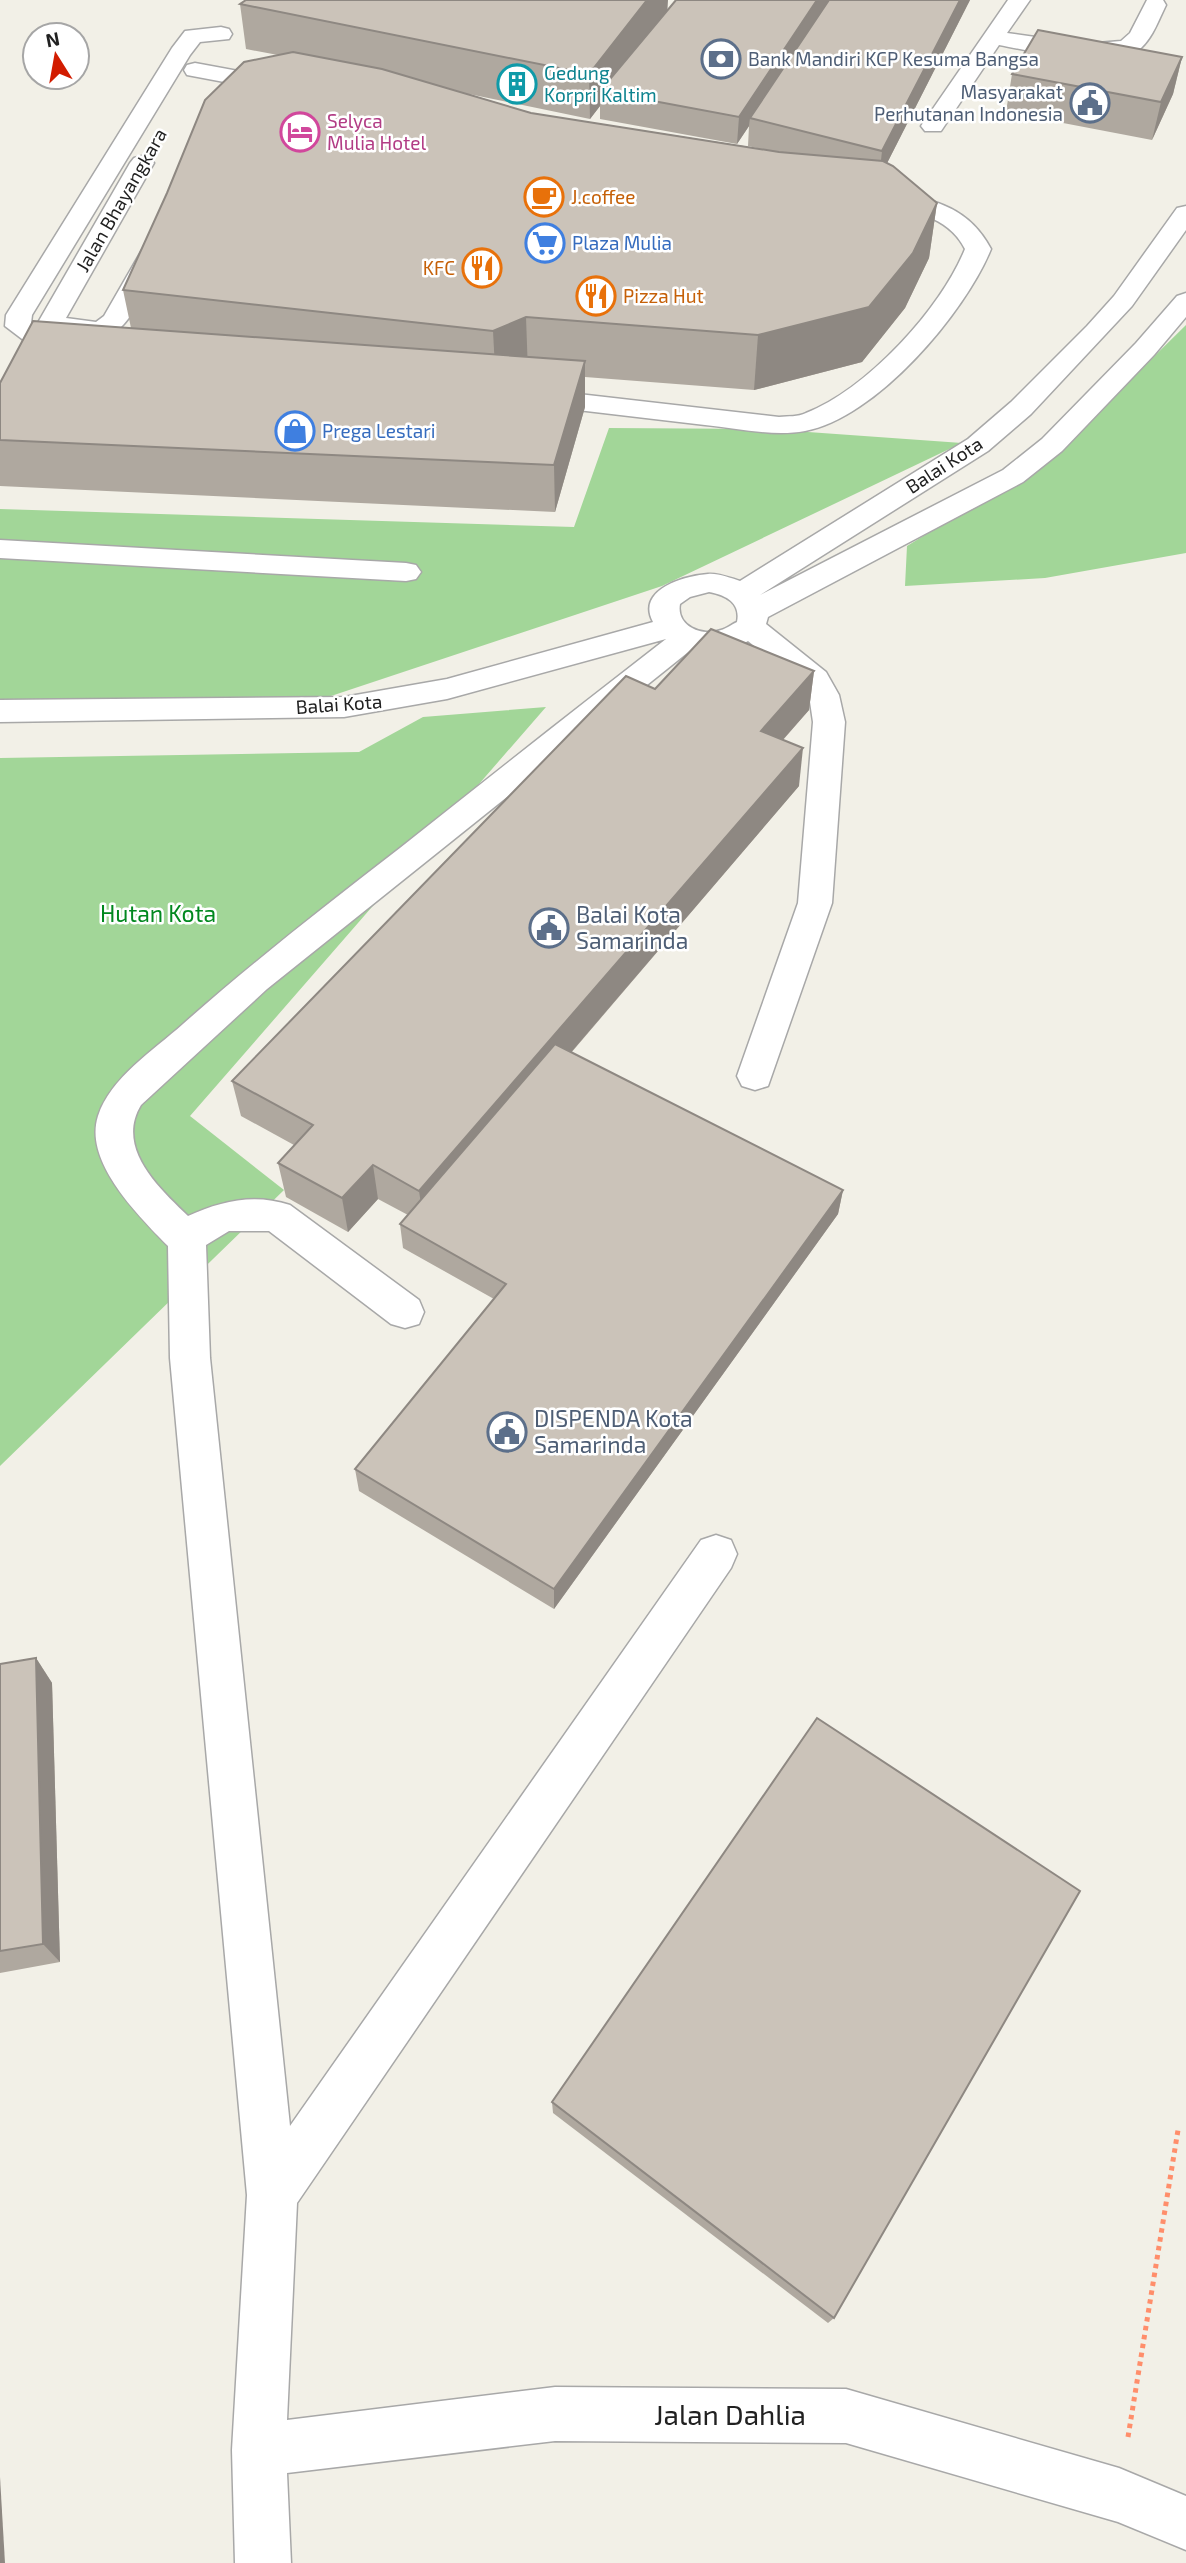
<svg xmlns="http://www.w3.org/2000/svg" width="1186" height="2563" font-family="'Exo 2',sans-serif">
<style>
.forest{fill:#a2d698}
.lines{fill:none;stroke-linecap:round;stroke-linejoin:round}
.minor-casing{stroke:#a8a8a8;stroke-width:3}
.path{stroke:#ff8e6b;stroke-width:5;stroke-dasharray:4.5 4.5;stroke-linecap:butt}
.minor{fill:#fff;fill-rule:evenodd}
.wall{fill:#afa89f;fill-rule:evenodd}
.shaded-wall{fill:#8e8882}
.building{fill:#cbc3b9;stroke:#8e8882;stroke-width:2}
.labels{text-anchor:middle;stroke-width:5;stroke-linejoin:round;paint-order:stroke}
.far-service-label{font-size:19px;fill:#4e5e75;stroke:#fff;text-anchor:start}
.far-culture-label{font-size:19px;fill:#0d838f;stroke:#fff;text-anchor:start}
.far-hotel-label{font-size:19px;fill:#b23c85;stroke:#fff;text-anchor:start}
.far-food-label{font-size:19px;fill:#c56008;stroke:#fff;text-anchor:start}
.far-street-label{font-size:19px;fill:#212121;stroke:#fff}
.far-shop-label{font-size:19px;fill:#366cbe;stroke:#fff;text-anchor:start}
.park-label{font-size:23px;fill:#01881e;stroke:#fff}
.service-label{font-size:23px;fill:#4e5e75;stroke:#fff;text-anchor:start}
.near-street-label{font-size:28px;fill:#212121;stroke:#fff}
</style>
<rect width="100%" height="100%" fill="#f2f0e7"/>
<g class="forest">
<path d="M1186 325V553L1045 578 905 586 907 546 1052 457Z"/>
<path d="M609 428 766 429 962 443 662 586 322 699 0 701V509L574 527Z"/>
<path d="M546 707 190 1116 284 1190 0 1466V758L359 752 423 717Z"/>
</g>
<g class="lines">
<g class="minor-casing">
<g id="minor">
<path d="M1008 0H1030L1007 33 1085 44 1121 41 1130 33 1147 0H1163L1166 5C1159 19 1153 37 1141 48 1115 71 1031 51 999 45L941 131H925L921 126Z"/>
<path d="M221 27 229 29 232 34 229 39 200 42 190 55 32 315 31 323 36 326 130 163 134 158 142 156 150 158 154 163 66 318 96 322 104 316 142 250 151 247 160 250 164 255C152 277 129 335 102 338 88 339 72 335 58 333L84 338 88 344 84 350 75 352 49 348 10 417 0 419V388L26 342 5 326 6 315 172 48 185 31Z"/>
<path d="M195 63 282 79 290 81 293 86 290 91 282 93 187 75 184 70 187 65Z"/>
<path d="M885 190C931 200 967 204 991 249 965 313 876 418 805 431 773 437 738 428 705 425 648 418 592 412 535 405L525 403 522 397 525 391 535 389 779 417C788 416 798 417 806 413 867 389 941 309 965 249 948 215 910 211 876 202L873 197 876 192Z"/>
<path d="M1186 206V230L1132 306 1031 414 988 451 760 595 1003 470 1042 439 1136 343 1177 296 1186 293V317L1154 355 1062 451 1023 482 768 617 766 624 826 672 839 695 845 722 832 903 768 1086 755 1090 742 1086 737 1076 798 903 813 722 809 695 803 686 748 641C731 651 711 654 692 649L267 989 141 1105C115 1148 159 1188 188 1216 221 1201 254 1193 290 1205L419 1300 424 1312 419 1324 405 1328 391 1324 269 1231H229L206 1245 210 1358 290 2126 701 1540 716 1535 731 1540 737 1554 731 1568 297 2203 287 2420 555 2387 846 2389 1119 2468 1186 2496V2550L1118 2522 846 2443 555 2441 287 2473 291 2563H235L232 2450 247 2195 170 1358 168 1246C140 1217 83 1162 98 1116 110 1078 154 1050 183 1024 253 962 326 905 400 848 488 778 577 708 666 639L447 699 344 717 0 722V700L344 697 447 679 653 622C636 590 683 576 708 574 718 573 730 578 740 581L968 439 1011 402 1087 326 1114 296 1177 208ZM709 592C726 595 741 603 737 622 732 624 726 629 721 630 702 637 676 626 680 604L690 597Z"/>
<path d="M0 540 406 563 416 565 421 572 416 579 406 581 0 558Z"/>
</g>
</g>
<path class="path" d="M1128 2437 1178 2130"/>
<use href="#minor" class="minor"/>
</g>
<g class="wall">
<path d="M676 0H970L887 163 937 203 929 258 905 308 862 362 754 390 585 377V407L555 512 0 486V383L131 328 123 290 278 55 246 49 240 4 668 10ZM469 94 590 119 600 106V119L737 144 749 126 748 146 757 148 531 113Z"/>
<path d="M1182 57 1173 94 1152 140 1006 112 1012 74Z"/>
<path d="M814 671 809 710 783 740 799 786 571 1053 843 1190 838 1214 554 1609 359 1491 355 1469 494 1299 403 1248 400 1224 408 1215 378 1199 348 1232 286 1197 278 1163 294 1145 241 1116 232 1081 655 689Z"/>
<path d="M36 1658 52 1683 60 1962 0 1973V1664Z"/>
<path d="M552 2102 834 2318 828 2323 553 2113Z"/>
</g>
<g class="shaded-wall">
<path d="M647 0H668L667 17 600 91V106L590 119 589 74Z"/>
<path d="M817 0H832L750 118 749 126 737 144 739 117Z"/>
<path d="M960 0H970L879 179 882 151Z"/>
<path d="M1182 57 1173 94 1152 140 1161 102Z"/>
<path d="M937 203 929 258 905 308 862 362 754 390 758 335Z"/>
<path d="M526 317 528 373 496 387 493 331Z"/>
<path d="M585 361V407L555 512 554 465Z"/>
<path d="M814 671 809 710 757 769 761 731Z"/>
<path d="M803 748 799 786 424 1224 419 1191Z"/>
<path d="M373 1165 378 1199 348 1232 342 1198Z"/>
<path d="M843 1190 838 1214 554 1609V1589Z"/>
<path d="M36 1658 52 1683 60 1962 43 1944Z"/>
<path d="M0 2477 5 2563H0Z"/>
</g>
<g class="building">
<path d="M246 0H647L589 74 240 4Z"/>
<path d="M676 0H817L739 117 600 91Z"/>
<path d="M829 0H960L882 151 750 118Z"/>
<path d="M1038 30 1182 57 1161 102 1012 74Z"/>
<path d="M293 52 382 69 531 113 779 152 883 161 893 166 937 203 913 253 869 307 758 335 526 317 493 331 123 290 167 193 205 100 244 62Z"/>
<path d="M33 321 585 361 554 465 0 440V383Z"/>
<path d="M711 629 814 671 761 731 803 748 419 1191 373 1165 342 1198 278 1163 313 1125 232 1081 626 676 655 689Z"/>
<path d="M555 1044 843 1190 554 1589 355 1469 506 1284 400 1224Z"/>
<path d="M36 1658 43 1944 0 1951V1664Z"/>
<path d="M817 1718 1080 1891 834 2318 552 2102Z"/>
</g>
<defs>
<g id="bank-ring" transform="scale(2.0125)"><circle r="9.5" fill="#fff" stroke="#5c6f8a" stroke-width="1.5"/><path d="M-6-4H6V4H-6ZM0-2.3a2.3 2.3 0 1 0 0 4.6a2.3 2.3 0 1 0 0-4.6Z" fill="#5c6f8a"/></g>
<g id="building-ring" transform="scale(2.0125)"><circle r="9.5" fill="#fff" stroke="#0f9aa8" stroke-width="1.5"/><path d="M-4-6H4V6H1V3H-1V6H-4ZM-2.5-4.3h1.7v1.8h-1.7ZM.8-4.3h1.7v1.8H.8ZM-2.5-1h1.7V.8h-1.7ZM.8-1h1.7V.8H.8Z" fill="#0f9aa8"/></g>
<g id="civic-ring" transform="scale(2.0125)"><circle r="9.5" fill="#fff" stroke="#5c6f8a" stroke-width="1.5"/><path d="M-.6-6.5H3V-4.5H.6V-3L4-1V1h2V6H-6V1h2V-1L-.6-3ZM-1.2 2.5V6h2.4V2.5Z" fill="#5c6f8a"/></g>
<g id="hotel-ring" transform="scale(2.0125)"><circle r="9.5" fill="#fff" stroke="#d1479c" stroke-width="1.5"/><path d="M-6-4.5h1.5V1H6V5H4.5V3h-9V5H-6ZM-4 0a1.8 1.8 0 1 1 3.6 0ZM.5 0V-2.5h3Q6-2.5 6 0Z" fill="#d1479c"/></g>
<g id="cafe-ring" transform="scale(2.0125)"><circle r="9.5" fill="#fff" stroke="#e8710a" stroke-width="1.5"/><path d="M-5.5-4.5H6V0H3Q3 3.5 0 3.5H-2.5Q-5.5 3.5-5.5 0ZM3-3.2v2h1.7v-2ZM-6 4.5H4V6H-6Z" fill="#e8710a"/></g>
<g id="supermarket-ring" transform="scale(2.0125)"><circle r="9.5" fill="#fff" stroke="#3f7fe0" stroke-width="1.5"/><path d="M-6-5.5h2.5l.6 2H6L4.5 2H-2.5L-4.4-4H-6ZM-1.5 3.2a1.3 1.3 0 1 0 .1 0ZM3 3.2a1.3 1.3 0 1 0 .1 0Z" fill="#3f7fe0"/></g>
<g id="restaurant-ring" transform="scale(2.0125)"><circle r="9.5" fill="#fff" stroke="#e8710a" stroke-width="1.5"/><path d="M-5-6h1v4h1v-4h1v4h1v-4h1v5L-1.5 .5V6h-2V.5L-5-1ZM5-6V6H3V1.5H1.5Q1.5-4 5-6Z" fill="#e8710a"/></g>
<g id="shop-ring" transform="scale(2.0125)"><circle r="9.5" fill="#fff" stroke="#3f7fe0" stroke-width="1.5"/><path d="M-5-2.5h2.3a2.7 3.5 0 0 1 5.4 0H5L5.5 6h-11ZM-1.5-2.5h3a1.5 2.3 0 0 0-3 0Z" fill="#3f7fe0"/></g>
</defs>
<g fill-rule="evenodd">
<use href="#bank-ring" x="721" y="59"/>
<use href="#building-ring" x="517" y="84"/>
<use href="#civic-ring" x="1090" y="103"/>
<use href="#hotel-ring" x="300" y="132"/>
<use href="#cafe-ring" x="544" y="197"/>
<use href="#supermarket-ring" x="545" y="243"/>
<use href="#restaurant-ring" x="482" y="268"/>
<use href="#restaurant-ring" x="596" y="296"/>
<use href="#shop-ring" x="295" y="431"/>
<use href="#civic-ring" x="549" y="928"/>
<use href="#civic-ring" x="507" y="1432"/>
</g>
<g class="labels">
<g class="far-service-label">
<text x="748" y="66">Bank Mandiri KCP Kesuma Bangsa</text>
<text x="1063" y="99" text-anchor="end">Masyarakat<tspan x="1063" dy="22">Perhutanan Indonesia</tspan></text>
</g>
<g class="far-culture-label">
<text x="544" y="80">Gedung<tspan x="544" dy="22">Korpri Kaltim</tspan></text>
</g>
<g class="far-hotel-label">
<text x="327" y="128">Selyca<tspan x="327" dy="22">Mulia Hotel</tspan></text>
</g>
<g class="far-food-label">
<text x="571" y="204">J.coffee</text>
<text x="455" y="275" text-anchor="end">KFC</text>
<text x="623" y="303">Pizza Hut</text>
</g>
<g class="far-street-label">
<text transform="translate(121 200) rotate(-60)" y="7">Jalan Bhayangkara</text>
<text transform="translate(944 465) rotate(-33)" y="7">Balai Kota</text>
<text transform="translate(339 704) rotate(-4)" y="7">Balai Kota</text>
</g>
<g class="far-shop-label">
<text x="572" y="250">Plaza Mulia</text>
<text x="322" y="438">Prega Lestari</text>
</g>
<g class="park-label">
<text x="158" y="922">Hutan Kota</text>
</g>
<g class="service-label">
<text x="576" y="923">Balai Kota<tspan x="576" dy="26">Samarinda</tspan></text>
<text x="534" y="1427">DISPENDA Kota<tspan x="534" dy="26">Samarinda</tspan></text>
</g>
<g class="near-street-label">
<text x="730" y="2425">Jalan Dahlia</text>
</g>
</g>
<g transform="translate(56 56) rotate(349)"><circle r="33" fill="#ffffff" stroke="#a6a6a6" stroke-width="2"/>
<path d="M0-5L12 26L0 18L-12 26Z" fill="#d21c00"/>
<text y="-10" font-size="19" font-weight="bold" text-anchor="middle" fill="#212121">N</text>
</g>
</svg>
